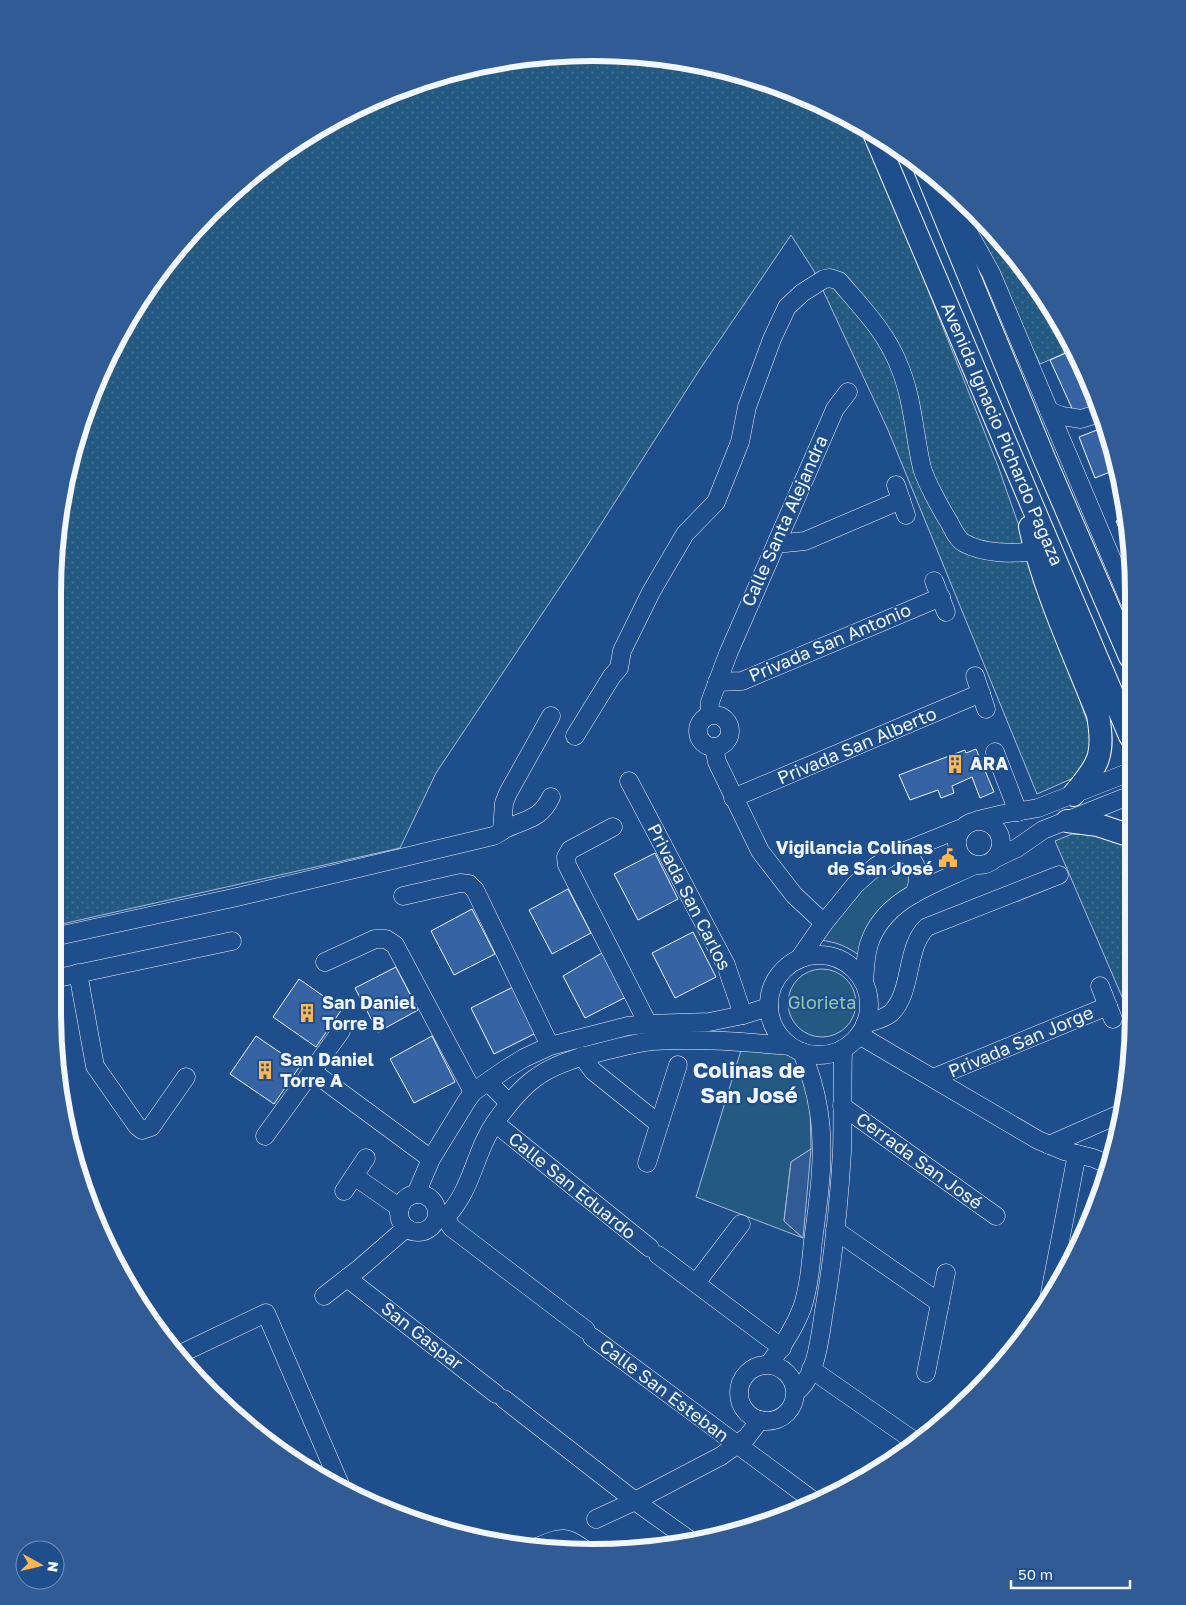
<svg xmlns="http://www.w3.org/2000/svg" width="1186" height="1605" font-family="'Golos Text',sans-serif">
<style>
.grass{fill:url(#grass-dots);stroke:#a8bbd7}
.green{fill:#245a82;stroke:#a8bbd7}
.parking{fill:#305b95;stroke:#a8bbd7}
.building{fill:#3563a3;stroke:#f2f6ff}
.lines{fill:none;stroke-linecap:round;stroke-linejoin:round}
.minor-casing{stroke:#f2f6ff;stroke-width:19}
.major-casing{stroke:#f2f6ff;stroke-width:24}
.minor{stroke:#1f4e8c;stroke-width:18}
.major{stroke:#1f4e8c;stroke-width:22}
.labels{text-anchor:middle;stroke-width:4;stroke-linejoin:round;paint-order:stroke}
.street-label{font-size:18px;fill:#f2f6ff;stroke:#1f4e8c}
.poi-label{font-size:18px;font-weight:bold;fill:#f2f6ff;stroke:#1f4e8c;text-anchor:start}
.park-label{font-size:18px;fill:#97c8a6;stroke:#1f4e8c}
.district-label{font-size:22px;font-weight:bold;fill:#f2f6ff;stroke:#1f4e8c}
.rim{fill:none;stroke:#f2f6ff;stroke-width:6}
</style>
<defs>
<pattern id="grass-dots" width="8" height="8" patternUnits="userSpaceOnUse" patternTransform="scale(1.25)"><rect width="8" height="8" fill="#245a82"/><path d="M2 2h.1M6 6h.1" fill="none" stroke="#447295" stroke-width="1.8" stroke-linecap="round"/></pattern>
</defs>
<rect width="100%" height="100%" fill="#1f4e8c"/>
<g class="grass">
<path d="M557 54 663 57 766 81 856 122 882 174 998 466 1094 741 1078 776 1037 794 888 430 814 271 791 235 700 369 578 560 436 773 400 848 53 926 54 558 71 453 94 386 143 293 187 236 264 164 354 108 453 71Z"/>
<path d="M958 196 1022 264 1072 350 1040 364Z"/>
<path d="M1072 834 1113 835 1131 846 1132 1020 1055 841Z"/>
</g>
<g class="green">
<path d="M901 860 912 864 909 886C875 906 874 922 860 956 847 946 836 942 820 940L854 898 893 862Z"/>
<circle cx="822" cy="1003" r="34"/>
<path d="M742 1047 785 1051 800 1060 810 1099 811 1149 791 1162 784 1221 803 1238 696 1197Z"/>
</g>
<path class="parking" d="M811 1149 803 1238 784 1221 791 1162Z"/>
<g class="building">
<path d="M1072 350 1092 386 1097 404 1093 406 1068 352Z"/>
<path d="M1068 352 1093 406 1075 415 1050 360Z"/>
<path d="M1102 428 1115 470 1095 478 1079 437Z"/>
<path d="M1127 516 1129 522V551L1116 521Z"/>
<path d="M976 749 994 792 980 798 972 777 952 786 954 793 941 798 938 790 910 800 899 775 965 750 966 753Z"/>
<path d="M655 853 678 899 638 920 614 874Z"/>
<path d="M568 889 591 933 552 954 529 910Z"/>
<path d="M472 909 495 954 454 975 431 931Z"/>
<path d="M693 932 716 977 675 998 652 953Z"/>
<path d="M602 953 626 997 585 1018 563 976Z"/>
<path d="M396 967 418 1010 378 1032 355 988Z"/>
<path d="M299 979 342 1009 316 1047 273 1017Z"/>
<path d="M513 987 536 1033 494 1054 471 1008Z"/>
<path d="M256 1036 300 1066 274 1104 230 1074Z"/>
<path d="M432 1036 455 1082 414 1103 390 1059Z"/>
</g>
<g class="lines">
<g class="minor-casing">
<g id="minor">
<path d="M939 185 966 228 991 273 1129 600"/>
<path d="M1049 411 1062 416 1081 419 1100 413"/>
<path d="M896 485 906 515"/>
<path d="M777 542 785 543 805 541 901 500"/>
<path d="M934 581 946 612"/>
<path d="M975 676 986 709"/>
<path d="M717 682 742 681 941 597"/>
<circle cx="714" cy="731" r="16"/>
<path d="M709 715 710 702 728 654 835 409 848 392"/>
<path d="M575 736 612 676 619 668 622 651 651 592 685 534 716 502 740 442 747 407 772 339 787 307 802 293 824 279 830 278 839 281C863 309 887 333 900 368 913 400 914 434 922 468 926 482 941 509 949 522 953 529 957 539 964 543 984 554 1014 554 1035 551"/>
<path d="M714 747 717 762 760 851 794 895 824 923"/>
<path d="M995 752 1018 812"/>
<path d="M629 781 726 965 743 1015"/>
<path d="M733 798 981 693"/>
<path d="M978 820 1003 814 1038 808 1130 772"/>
<circle cx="979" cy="843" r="22"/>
<path d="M613 827 570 850 566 857 567 865 648 1024"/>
<path d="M502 831 504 803 508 793 551 716"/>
<path d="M903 851C918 862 922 877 914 894"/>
<path d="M996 858 1017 848 1043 830 1131 795"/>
<path d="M403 896 460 883 469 884 475 890 550 1046"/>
<path d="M53 937 237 897 493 836C497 835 500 832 503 830 524 819 540 821 551 797"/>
<circle cx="819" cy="1005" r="50"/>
<path d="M799 959 824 923 855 885 875 867 890 857 964 827"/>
<path d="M325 962 375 939H386L395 945 473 1092"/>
<path d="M78 973 95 1066 137 1126 142 1130 151 1127 186 1077"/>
<path d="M53 979 232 941"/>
<path d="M864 983C865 970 865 957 869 944 884 898 935 884 975 865"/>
<path d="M1100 986 1113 1019"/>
<path d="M865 1024C873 1021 884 1019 891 1013 913 992 905 947 927 927L1059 875"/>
<path d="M859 1035 1038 1140 1064 1151 1093 1158 1110 1165"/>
<path d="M582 1056 593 1071 659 1124"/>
<path d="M313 1072 431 1159"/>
<path d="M933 1078 1108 1006"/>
<path d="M488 1082 509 1103"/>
<path d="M842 1106 996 1216"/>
<path d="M495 1123 650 1248"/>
<path d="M265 1136 341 1031"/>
<path d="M1049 1145 1122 1113"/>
<path d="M647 1163 678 1065"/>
<path d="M354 1176 400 1208"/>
<path d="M344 1191 366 1158"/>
<path d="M416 1194 431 1159 466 1102 473 1092 506 1069 524 1058 550 1046 628 1026 648 1024 709 1022 743 1015 769 1007"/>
<circle cx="418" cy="1213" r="19"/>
<path d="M445 1218 452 1228 586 1330"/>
<path d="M437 1219 445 1218C473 1190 474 1152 496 1121 507 1106 519 1090 534 1079 552 1065 575 1058 597 1053 616 1048 634 1043 653 1041 699 1038 744 1042 790 1046"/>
<path d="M835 1230 940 1303"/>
<path d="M658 1255 782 1348"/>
<path d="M347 1278 496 1394"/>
<path d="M696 1283 741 1224"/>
<path d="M1050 1293 1077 1154"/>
<path d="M324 1296 360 1268 406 1228"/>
<path d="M592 1337 815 1502"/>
<path d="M180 1354 266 1313 342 1489"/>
<path d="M769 1364C782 1347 794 1329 802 1308 809 1287 811 1263 813 1241 819 1197 826 1151 818 1107 815 1088 809 1070 802 1052"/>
<circle cx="767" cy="1393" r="28"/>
<path d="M811 1369 917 1443"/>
<path d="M926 1373 946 1273"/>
<path d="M796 1392C817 1376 820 1336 824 1311 833 1259 839 1205 842 1152 843 1118 842 1083 843 1049"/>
<path d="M504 1399 635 1501 691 1541"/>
<path d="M596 1519 635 1501 721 1456 747 1437 760 1420"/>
<path d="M537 1547C563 1536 565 1535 588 1552"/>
</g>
</g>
<g class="major-casing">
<g id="major">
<path d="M874 133 1130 736"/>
<path d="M925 169 1044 458 1130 657"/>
<path d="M1030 527C1044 591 1074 654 1098 715 1105 755 1099 765 1073 795"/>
<path d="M1067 821 1098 825 1131 836"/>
</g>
</g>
<use href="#minor" class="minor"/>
<use href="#major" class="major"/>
</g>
<defs>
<g id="building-bare" transform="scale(1.5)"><path d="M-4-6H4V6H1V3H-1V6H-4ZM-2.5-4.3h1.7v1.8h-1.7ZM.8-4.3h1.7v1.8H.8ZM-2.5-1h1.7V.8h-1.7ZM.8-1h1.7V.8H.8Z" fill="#ffb74d" stroke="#1f4e8c" stroke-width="2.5" paint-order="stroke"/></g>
<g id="civic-bare" transform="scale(1.5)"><path d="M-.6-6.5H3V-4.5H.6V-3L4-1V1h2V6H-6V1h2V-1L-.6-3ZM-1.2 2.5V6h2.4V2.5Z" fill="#ffb74d" stroke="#1f4e8c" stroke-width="2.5" paint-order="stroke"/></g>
</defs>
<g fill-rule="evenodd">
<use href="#building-bare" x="955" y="764"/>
<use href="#civic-bare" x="948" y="858"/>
<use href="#building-bare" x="307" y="1013"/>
<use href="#building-bare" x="265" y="1070"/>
</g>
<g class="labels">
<g class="street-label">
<text transform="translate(1002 434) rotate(67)" y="6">Avenida Ignacio Pichardo Pagaza</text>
<text transform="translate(785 521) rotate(-66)" y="6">Calle Santa Alejandra</text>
<text transform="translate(830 643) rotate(-23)" y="6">Privada San Antonio</text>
<text transform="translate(857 746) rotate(-23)" y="6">Privada San Alberto</text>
<text transform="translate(689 897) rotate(63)" y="6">Privada San Carlos</text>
<text transform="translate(1021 1042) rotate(-23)" y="6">Privada San Jorge</text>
<text transform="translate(919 1161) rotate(36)" y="6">Cerrada San José</text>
<text transform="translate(572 1186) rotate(39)" y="6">Calle San Eduardo</text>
<text transform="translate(422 1336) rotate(38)" y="6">San Gaspar</text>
<text transform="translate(664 1391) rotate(37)" y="6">Calle San Esteban</text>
</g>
<g class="poi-label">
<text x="970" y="770">ARA</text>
<text x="933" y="854" text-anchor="end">Vigilancia Colinas<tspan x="933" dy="21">de San José</tspan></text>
<text x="322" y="1009">San Daniel<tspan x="322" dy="21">Torre B</tspan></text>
<text x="280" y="1066">San Daniel<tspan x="280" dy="21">Torre A</tspan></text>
</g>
<g class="park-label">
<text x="822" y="1009">Glorieta</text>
</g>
<g class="district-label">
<text x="749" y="1078">Colinas de<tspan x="749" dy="25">San José</tspan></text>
</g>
</g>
<path d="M0 0H1186V1605H0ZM593 61H593A532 532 0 0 1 1125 593V1012A532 532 0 0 1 593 1544H593A532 532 0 0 1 61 1012V593A532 532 0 0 1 593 61Z" fill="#305b95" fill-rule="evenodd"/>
<path class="rim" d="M593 61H593A532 532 0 0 1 1125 593V1012A532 532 0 0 1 593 1544H593A532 532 0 0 1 61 1012V593A532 532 0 0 1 593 61Z"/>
<g transform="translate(40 1565) rotate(98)"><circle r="24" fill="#1f4e8c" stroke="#7391ba"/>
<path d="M0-4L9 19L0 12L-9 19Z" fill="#ffb74d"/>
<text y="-8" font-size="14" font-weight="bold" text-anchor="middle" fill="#f2f6ff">N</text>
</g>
<path d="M1011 1580v8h119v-8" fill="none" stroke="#f2f6ff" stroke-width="2.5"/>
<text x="1018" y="1580" font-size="15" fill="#f2f6ff" stroke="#1f4e8c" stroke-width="4" paint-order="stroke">50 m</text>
</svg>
